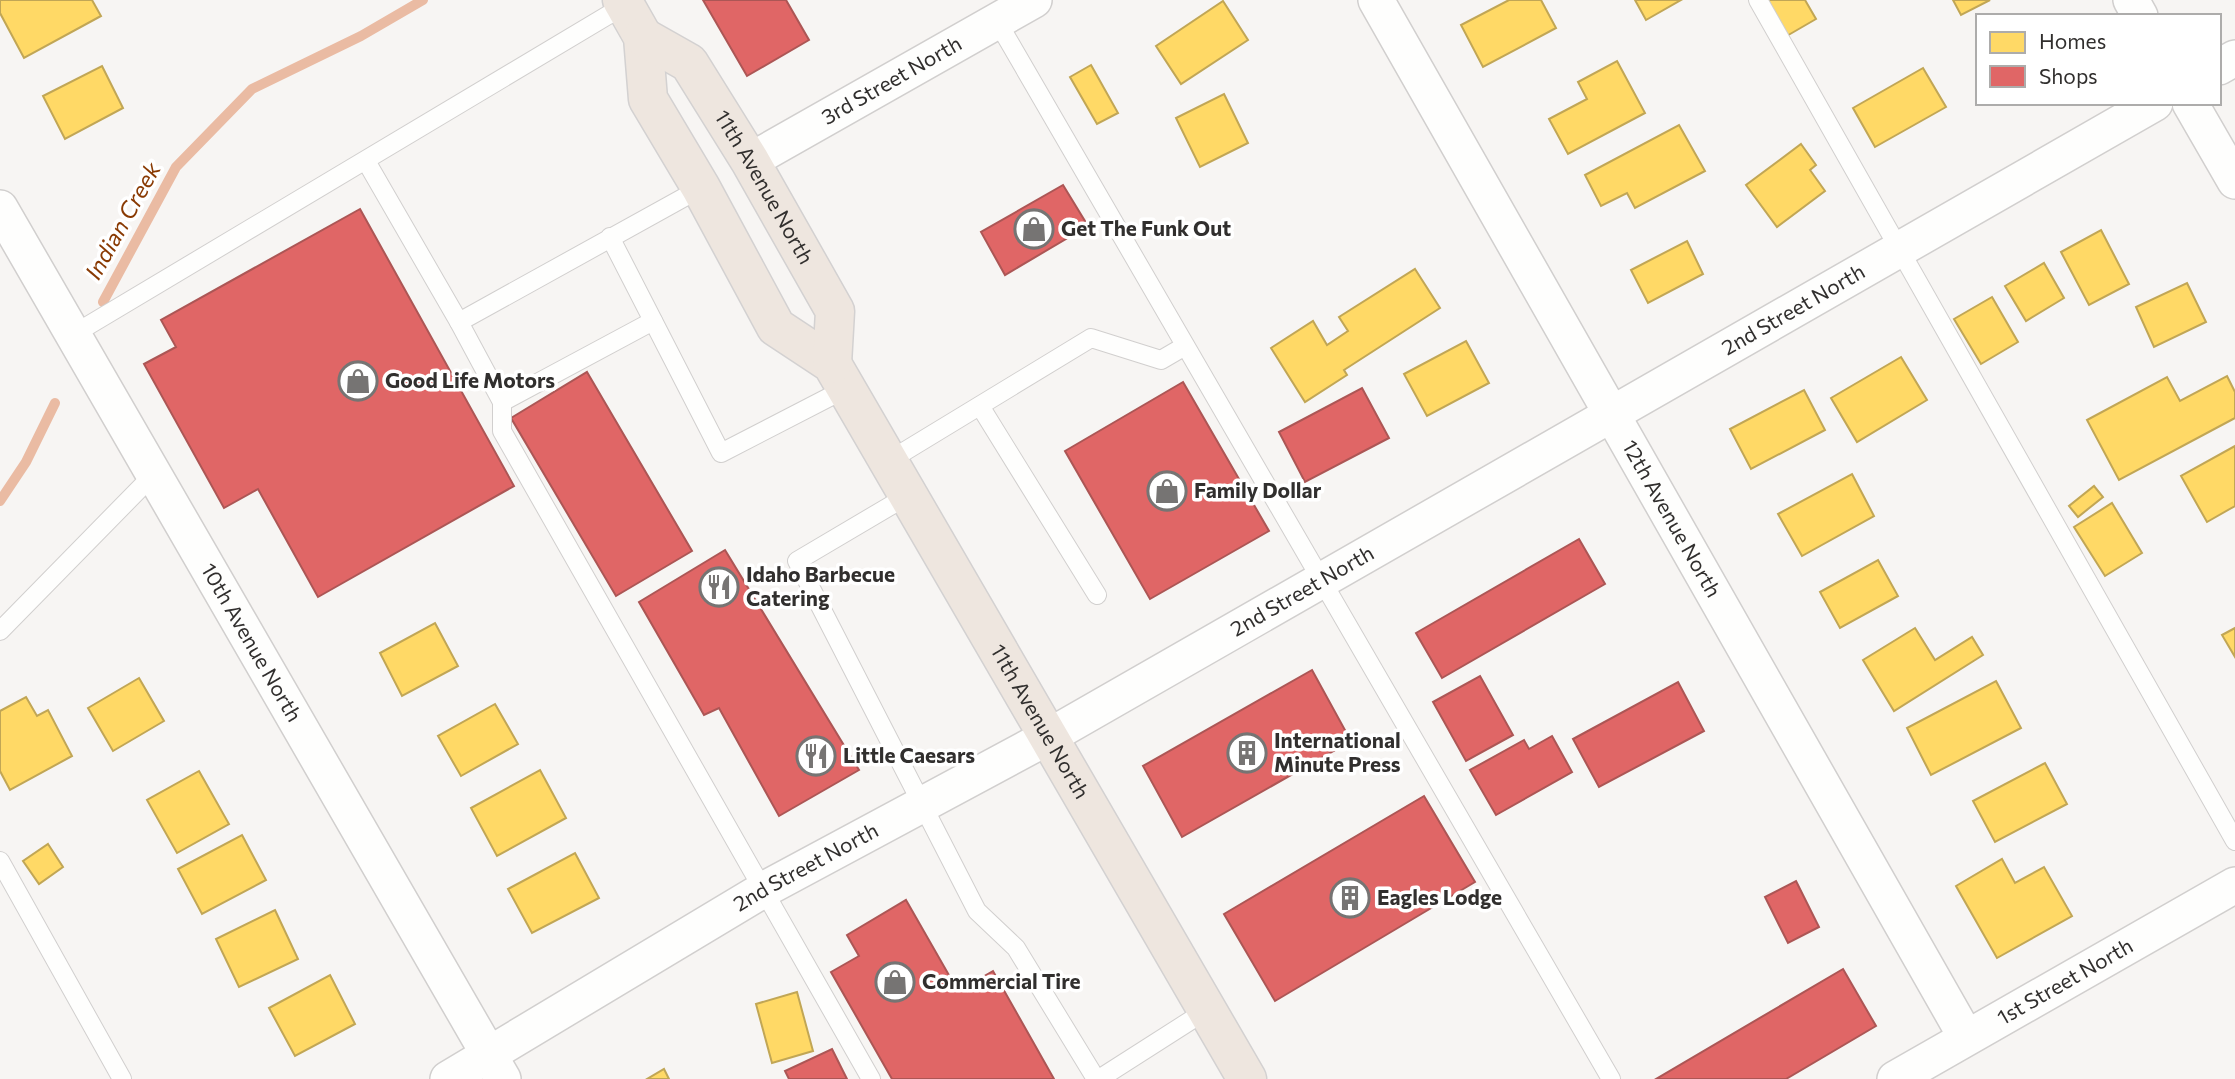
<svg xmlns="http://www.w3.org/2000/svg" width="2235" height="1079" font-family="Commissioner,sans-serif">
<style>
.homes{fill:#ffd966;stroke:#c1a655;stroke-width:2}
.shops{fill:#e06666;stroke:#ac5655;stroke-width:2}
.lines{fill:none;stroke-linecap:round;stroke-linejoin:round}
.stream{stroke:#eabba3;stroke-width:10}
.lane-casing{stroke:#d1cfce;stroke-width:20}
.street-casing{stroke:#d1cfce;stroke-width:38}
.primary-casing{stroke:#d3d1d1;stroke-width:41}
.lane{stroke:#fefefd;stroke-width:18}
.street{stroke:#fefefd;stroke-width:35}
.primary{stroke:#eee6df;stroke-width:38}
.labels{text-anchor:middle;stroke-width:7;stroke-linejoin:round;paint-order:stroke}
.street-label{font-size:21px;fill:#312f2e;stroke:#fff}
.poi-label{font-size:21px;font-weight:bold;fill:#312f2e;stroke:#fff;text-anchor:start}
.water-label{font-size:23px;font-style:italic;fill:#893a03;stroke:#fff}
</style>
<rect width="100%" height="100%" fill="#f7f5f3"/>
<g class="homes">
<path d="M0 0H92L101 16 24 58 0 13Z"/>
<path d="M1509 0H1541L1556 28 1483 67 1461 25Z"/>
<path d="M1635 0H1681L1646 20Z"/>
<path d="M1764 0H1805L1816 19 1785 37Z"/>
<path d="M1953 0H1990L1961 15Z"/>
<path d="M1223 1 1248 40 1181 84 1156 46Z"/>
<path d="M1617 61 1645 113 1568 154 1549 119 1587 99 1578 82Z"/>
<path d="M1091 65 1118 113 1097 124 1070 77Z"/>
<path d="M102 66 123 108 65 139 43 96Z"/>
<path d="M1923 68 1946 107 1875 147 1853 108Z"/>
<path d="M1224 94 1248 143 1200 167 1176 118Z"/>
<path d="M1679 125 1705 171 1635 208 1627 193 1601 206 1585 175Z"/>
<path d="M1801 144 1816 165 1810 170 1825 191 1777 227 1746 185Z"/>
<path d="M2101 230 2129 284 2089 305 2061 252Z"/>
<path d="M1687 241 1703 274 1648 303 1631 270Z"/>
<path d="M2044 263 2064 298 2026 321 2005 286Z"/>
<path d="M1415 269 1440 308 1344 370 1347 375 1305 402 1271 348 1313 321 1327 345 1348 331 1339 317Z"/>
<path d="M2187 283 2206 322 2154 347 2136 307Z"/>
<path d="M1992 297 2018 342 1981 364 1954 319Z"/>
<path d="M1466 341 1489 383 1427 416 1404 374Z"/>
<path d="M1901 357 1927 400 1857 442 1831 398Z"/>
<path d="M2227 376 2235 392V418L2119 480 2087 420 2167 377 2180 401Z"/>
<path d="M1804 390 1825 430 1751 469 1730 429Z"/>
<path d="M2235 446V506L2207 522 2181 476Z"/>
<path d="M1852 474 1874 516 1802 556 1778 514Z"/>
<path d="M2094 486 2103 497 2078 517 2069 506Z"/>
<path d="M2112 503 2142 553 2105 576 2074 527Z"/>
<path d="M1878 560 1898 596 1840 628 1820 592Z"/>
<path d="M435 623 458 666 402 696 380 653Z"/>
<path d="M1915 628 1935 660 1972 637 1983 655 1894 711 1863 660Z"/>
<path d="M2235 628V657L2222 635Z"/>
<path d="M139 678 164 721 113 751 88 708Z"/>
<path d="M1996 681 2021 728 1931 775 1907 728Z"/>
<path d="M26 697 37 716 48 710 72 756 10 790 0 771V711Z"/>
<path d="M495 704 518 744 461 776 438 736Z"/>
<path d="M2045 763 2067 804 1995 842 1973 801Z"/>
<path d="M540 770 566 818 497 856 471 808Z"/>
<path d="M199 771 229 824 177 853 147 800Z"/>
<path d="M242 835 266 880 202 914 178 869Z"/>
<path d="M48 844 63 867 39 884 23 861Z"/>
<path d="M575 853 599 898 532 933 508 889Z"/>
<path d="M2002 859 2015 883 2044 867 2072 916 1997 958 1956 886Z"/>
<path d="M275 910 298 959 239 987 216 939Z"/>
<path d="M330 975 355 1024 295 1056 269 1008Z"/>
<path d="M797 992 813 1051 772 1063 756 1004Z"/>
<path d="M664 1069 669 1079H647Z"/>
</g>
<g class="shops">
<path d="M703 0H786L809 40 747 76Z"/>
<path d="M1063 185 1088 226 1005 275 981 232Z"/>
<path d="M360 209 514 486 318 597 258 489 224 508 144 364 176 347 161 320Z"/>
<path d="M587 372 692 551 616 596 511 418Z"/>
<path d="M1183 382 1269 531 1150 599 1065 451Z"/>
<path d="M1362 388 1389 438 1305 482 1279 432Z"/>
<path d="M1579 539 1605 584 1442 678 1416 633Z"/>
<path d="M725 550 859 770 779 816 719 708 704 715 639 602Z"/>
<path d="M1312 670 1351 741 1182 837 1143 766Z"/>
<path d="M1480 676 1513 735 1466 761 1433 702Z"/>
<path d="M1678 682 1704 731 1599 787 1573 739Z"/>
<path d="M1552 736 1572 772 1496 815 1470 770 1524 740 1529 749Z"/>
<path d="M1424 796 1475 882 1275 1001 1224 914Z"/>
<path d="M1796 881 1819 927 1788 943 1765 897Z"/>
<path d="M906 900 958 991 993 971 1054 1079H892L831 972 859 956 847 935Z"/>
<path d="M1843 969 1876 1026 1786 1079H1656Z"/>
<path d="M832 1049 847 1079H789L785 1071Z"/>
</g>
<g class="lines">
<g class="stream">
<path d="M103 302 176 167 252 89 361 36 423 0"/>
<path d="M0 501 26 462 55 403"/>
</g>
<g class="lane-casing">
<g id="lane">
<path d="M1758 0 2235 841"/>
<path d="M997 21 1611 1079"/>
<path d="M366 161 459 322 701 188"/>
<path d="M610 237 721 453 845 389"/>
<path d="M459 322 502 402 653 321"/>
<path d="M74 334 625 5"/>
<path d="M502 402V431L871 1079"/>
<path d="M980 406 1097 595"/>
<path d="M887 462 1091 338 1161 360 1185 346"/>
<path d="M907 496 797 561 977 911 1016 948 1096 1079"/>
<path d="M0 631 154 474"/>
<path d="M0 861 122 1079"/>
<path d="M1099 1079 1207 1010"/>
</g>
</g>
<g class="street-casing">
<g id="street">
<path id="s1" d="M1376 0 1966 1037"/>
<path d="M2131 0 2140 16"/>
<path d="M2219 67 2235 58"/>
<path d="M2190 103 2235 181"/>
<path id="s2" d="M750 161 1034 0"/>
<path id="s3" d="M0 208 503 1079"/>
<path id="s4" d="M448 1079 763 890 1048 737 2155 103"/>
<path id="s5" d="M1895 1079 2235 885"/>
</g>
</g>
<g class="primary-casing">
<g id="primary">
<path id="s6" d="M622 0 643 37 648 99 701 188 776 327 832 364 1247 1079"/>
<path id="s7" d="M643 37 689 63 750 161 835 311 832 364"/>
</g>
</g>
<use href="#lane" class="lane"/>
<use href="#street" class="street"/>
<use href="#primary" class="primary"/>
</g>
<defs>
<g id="shop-ring" transform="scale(2.0125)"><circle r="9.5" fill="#fff" stroke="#767473" stroke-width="1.5"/><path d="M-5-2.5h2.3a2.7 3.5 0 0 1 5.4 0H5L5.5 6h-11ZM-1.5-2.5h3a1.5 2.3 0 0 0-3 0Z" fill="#767473"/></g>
<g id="restaurant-ring" transform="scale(2.0125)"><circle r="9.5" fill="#fff" stroke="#767473" stroke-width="1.5"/><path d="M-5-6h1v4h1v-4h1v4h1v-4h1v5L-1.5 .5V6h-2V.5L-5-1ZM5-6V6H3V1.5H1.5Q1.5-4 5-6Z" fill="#767473"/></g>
<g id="building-ring" transform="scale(2.0125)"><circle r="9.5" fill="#fff" stroke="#767473" stroke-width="1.5"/><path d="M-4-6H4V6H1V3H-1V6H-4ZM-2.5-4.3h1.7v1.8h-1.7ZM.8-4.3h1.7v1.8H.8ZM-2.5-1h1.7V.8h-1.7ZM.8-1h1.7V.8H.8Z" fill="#767473"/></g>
</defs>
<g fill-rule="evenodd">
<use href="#shop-ring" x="1034" y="229"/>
<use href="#shop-ring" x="358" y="381"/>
<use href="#shop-ring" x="1167" y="491"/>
<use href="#restaurant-ring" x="719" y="587"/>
<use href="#building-ring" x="1247" y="753"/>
<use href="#restaurant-ring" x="816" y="756"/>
<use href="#building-ring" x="1350" y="898"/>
<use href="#shop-ring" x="895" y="982"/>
</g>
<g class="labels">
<g class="street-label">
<text dy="7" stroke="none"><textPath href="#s2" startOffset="163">3rd Street North</textPath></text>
<text dy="7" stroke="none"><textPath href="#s7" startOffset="198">11th Avenue North</textPath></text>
<text dy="7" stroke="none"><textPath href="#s4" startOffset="1550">2nd Street North</textPath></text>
<text dy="7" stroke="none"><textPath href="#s1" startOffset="597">12th Avenue North</textPath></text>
<text dy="7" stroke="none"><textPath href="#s4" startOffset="984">2nd Street North</textPath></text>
<text dy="7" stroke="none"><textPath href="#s3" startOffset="502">10th Avenue North</textPath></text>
<text dy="7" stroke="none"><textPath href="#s6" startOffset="847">11th Avenue North</textPath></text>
<text dy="7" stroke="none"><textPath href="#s4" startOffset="416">2nd Street North</textPath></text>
<text dy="7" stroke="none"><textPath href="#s5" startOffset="196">1st Street North</textPath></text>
</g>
<g class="poi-label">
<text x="1061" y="236">Get The Funk Out</text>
<text x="385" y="388">Good Life Motors</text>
<text x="1194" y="498">Family Dollar</text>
<text x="746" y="582">Idaho Barbecue<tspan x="746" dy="24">Catering</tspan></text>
<text x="1274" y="748">International<tspan x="1274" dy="24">Minute Press</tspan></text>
<text x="843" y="763">Little Caesars</text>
<text x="1377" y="905">Eagles Lodge</text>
<text x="922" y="989">Commercial Tire</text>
</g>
<g class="water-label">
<text transform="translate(123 221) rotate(-61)" y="8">Indian Creek</text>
</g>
</g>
<rect x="1976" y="14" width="245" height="91" fill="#ffffff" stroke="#adacab" stroke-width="2"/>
<rect x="1990" y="32" width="35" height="21" fill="#ffd966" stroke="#adacab" stroke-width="2"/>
<text x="2039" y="49" font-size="21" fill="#312f2e">Homes</text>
<rect x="1990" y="66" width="35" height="21" fill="#e06666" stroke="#adacab" stroke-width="2"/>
<text x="2039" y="84" font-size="21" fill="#312f2e">Shops</text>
</svg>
